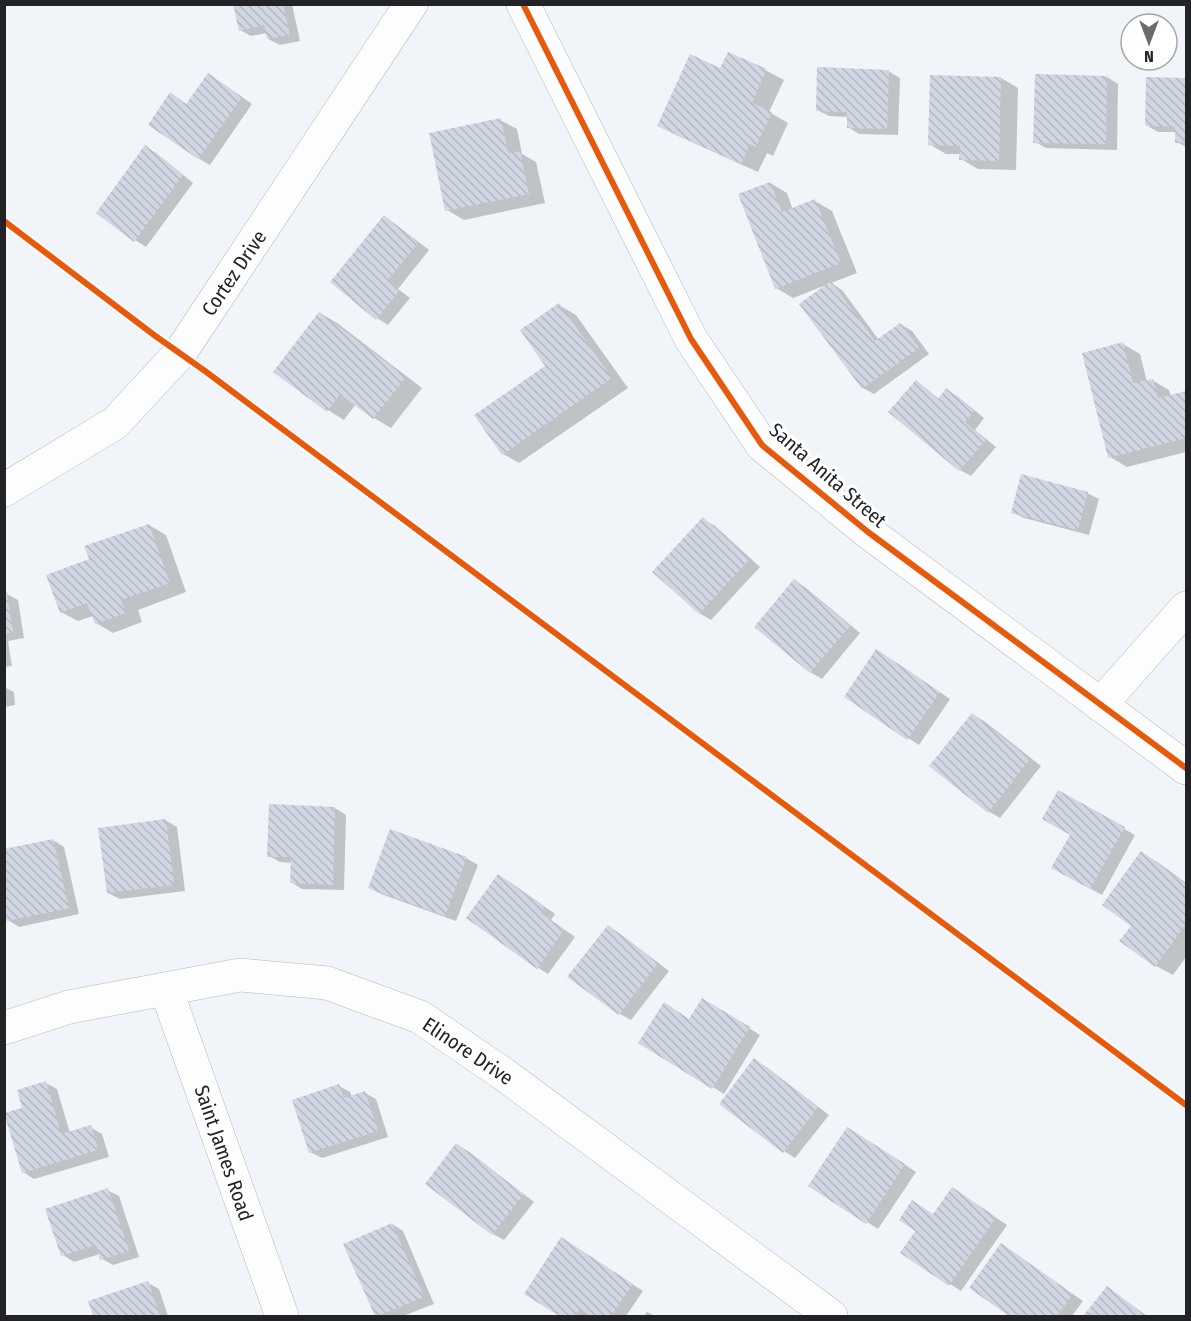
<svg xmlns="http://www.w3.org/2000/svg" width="1191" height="1321" font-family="'Fira Sans Condensed',sans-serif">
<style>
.shadow{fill:#0003}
.building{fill:url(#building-back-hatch)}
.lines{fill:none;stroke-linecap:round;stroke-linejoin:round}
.minor-casing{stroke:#b6b8bb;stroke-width:34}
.minor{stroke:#fdfdfe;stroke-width:33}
.cycleway-casing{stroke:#fff;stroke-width:10}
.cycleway{stroke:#e8590c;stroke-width:6}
.labels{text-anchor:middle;stroke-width:6;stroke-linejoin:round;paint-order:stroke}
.street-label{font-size:20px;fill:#212326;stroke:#fff}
</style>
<defs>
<pattern id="building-back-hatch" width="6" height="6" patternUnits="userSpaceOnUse" patternTransform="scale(1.5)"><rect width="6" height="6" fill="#d0d7e3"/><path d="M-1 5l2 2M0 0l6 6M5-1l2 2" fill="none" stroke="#b2b8c3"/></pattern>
</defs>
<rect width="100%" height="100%" fill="#f1f4f8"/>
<g class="shadow">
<path d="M235 4H292L300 41 280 45 268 39 267 33 251 36 240 30Z"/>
<path d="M729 54 767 71 784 80 769 112 788 123 773 156 767 153 758 172 676 135 659 126 721 70Z"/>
<path d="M888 71 900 78 898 135 859 134 848 127 849 117 829 116 817 110Z"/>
<path d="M1036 75 1107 77 1118 84 1117 150 1046 148 1035 142Z"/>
<path d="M931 77 1001 78 1018 88 1016 170 978 169 961 159V154H946L929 144Z"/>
<path d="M1147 79 1186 80V147L1177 142V132H1158L1146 125Z"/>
<path d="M219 81 252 104 210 165 198 158 171 94 187 105Z"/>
<path d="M500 120 517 129 522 154 536 162 545 203 464 220 447 210Z"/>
<path d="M145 147 156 153 193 183 146 247 135 240Z"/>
<path d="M770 183 787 193 793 210 815 201 832 211 857 273 831 283 842 290 879 340 900 324 912 331 929 354 874 394 863 388 826 285 793 298 776 288Z"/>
<path d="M384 217 395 224 429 250 398 289 410 298 388 325 377 318Z"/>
<path d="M559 305 576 315 628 388 519 463 503 454 547 366Z"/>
<path d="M320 313 337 323 422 388 391 428 374 418 356 404 344 420 328 410Z"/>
<path d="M1123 344 1140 354 1147 382 1152 380 1169 390 1171 397 1186 393V452L1127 467 1110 457Z"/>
<path d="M916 382 927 389 939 399 947 390 958 397 984 418 975 430 996 447 971 476 960 470 890 412Z"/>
<path d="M1087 493 1099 499 1089 535 1024 518 1012 512Z"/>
<path d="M703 519 715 526 760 567 711 620 699 613Z"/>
<path d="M149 525 166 535 186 592 138 610 142 622 113 633 96 623 93 616 78 621 61 612 91 560Z"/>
<path d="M795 581 806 588 860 633 822 679 810 672Z"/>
<path d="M4 594H7L18 600 24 638 8 641 12 666 4 667Z"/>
<path d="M888 657 950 699 919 745 908 738Z"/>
<path d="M4 687 14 692 15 705 4 707Z"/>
<path d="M973 715 984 721 1041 766 1000 818 988 811Z"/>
<path d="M1058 792 1135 835 1102 895 1064 874 1072 834Z"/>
<path d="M271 806 335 808 346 815 344 890 302 889 291 882 292 863 280 862 269 856Z"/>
<path d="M165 820 177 827 185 891 120 899 108 893Z"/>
<path d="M53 840 64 847 79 914 19 927 8 920Z"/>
<path d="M1142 853 1159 863 1186 883V957L1173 975 1156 966 1121 940 1133 925Z"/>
<path d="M466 858 478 865 456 921 381 894 370 888Z"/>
<path d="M499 876 510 882 555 914 551 920 575 937 548 974 537 967Z"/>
<path d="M608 927 619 933 669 971 631 1020 620 1014Z"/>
<path d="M714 1006 760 1035 724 1094 713 1087 690 1020Z"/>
<path d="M754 1060 765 1066 829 1115 795 1158 784 1151Z"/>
<path d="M46 1083 57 1089 70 1133 90 1127 102 1134 109 1157 34 1179 23 1172 24 1109Z"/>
<path d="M339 1086 350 1092 352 1097 365 1093 376 1099 388 1137 322 1158 310 1152Z"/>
<path d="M859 1135 916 1172 878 1229 810 1185Z"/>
<path d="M457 1145 468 1151 534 1202 504 1240 493 1234 427 1184Z"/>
<path d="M107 1190 119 1196 139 1257 113 1265 102 1259 100 1254 74 1262 63 1255Z"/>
<path d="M964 1196 1007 1225 961 1291 902 1253 934 1216Z"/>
<path d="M392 1224 403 1231 434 1304 403 1316H376L345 1244Z"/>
<path d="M1002 1245 1083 1301 1072 1316H1011L971 1288Z"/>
<path d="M572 1246 643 1291 626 1316H593L591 1315 590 1316H562L526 1293Z"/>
<path d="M148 1283 159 1289 168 1316H94L89 1302Z"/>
<path d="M1107 1288 1118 1295 1147 1316H1085Z"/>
<path d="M647 1312 655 1316H644Z"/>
</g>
<g class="building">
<path d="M233 4H283L290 35 267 39 264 25 239 31Z"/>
<path d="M728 52 767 69 752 103 772 112 756 147 750 144 741 164 657 126 690 54 720 68Z"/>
<path d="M817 67 889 70 887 129 847 128V112L816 111Z"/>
<path d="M208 73 242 97 198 159 148 125 170 92 186 104Z"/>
<path d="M1035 74 1107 76 1106 144 1033 143Z"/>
<path d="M930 75 1001 77 999 161 959 160 960 146 928 145Z"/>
<path d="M1146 77 1186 78V143H1175V127L1145 126Z"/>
<path d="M501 118 508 153 520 151 529 194 445 211 429 133Z"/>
<path d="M145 145 183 175 134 242 96 213Z"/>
<path d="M770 182 782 212 815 199 841 263 775 289 738 194Z"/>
<path d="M384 215 418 243 387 281 399 291 376 320 330 282Z"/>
<path d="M831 281 875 341 900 323 919 348 862 389 799 304Z"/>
<path d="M559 303 612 378 502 455 474 415 545 366 520 330Z"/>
<path d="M319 312 406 377 373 419 340 394 327 412 273 372Z"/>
<path d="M1123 342 1133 383 1153 379 1158 398 1186 391V438L1108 458 1082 353Z"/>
<path d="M916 380 938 399 946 388 974 411 965 422 986 440 959 471 888 412Z"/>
<path d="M1021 474 1088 492 1078 530 1011 513Z"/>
<path d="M703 517 749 560 699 614 652 572Z"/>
<path d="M149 524 170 583 121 600 126 613 95 624 87 603 60 613 46 575 89 559 84 546Z"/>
<path d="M794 579 850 626 810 673 754 627Z"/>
<path d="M7 592 13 632 5 634V593Z"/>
<path d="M876 649 940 692 907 740 844 697Z"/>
<path d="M972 713 1030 759 988 813 929 766Z"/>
<path d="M1058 790 1125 827 1090 889 1051 868 1070 835 1042 819Z"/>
<path d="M269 804 335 807 333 885 290 883 291 857H267Z"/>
<path d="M166 819 174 885 107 893 98 828Z"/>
<path d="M390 829 467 857 445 916 368 888Z"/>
<path d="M53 839 69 908 7 921 4 911V849Z"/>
<path d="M1141 851 1186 884V924L1155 967 1119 941 1131 926 1102 905Z"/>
<path d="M498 874 544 907 541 913 564 930 537 969 466 918Z"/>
<path d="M608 925 658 963 619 1015 567 977Z"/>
<path d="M702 998 750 1027 712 1089 638 1043 664 1002 689 1019Z"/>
<path d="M754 1058 818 1107 783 1153 719 1104Z"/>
<path d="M46 1081 61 1134 91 1125 98 1150 22 1173 4 1113 22 1108 17 1090Z"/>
<path d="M339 1084 344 1098 365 1091 378 1131 309 1153 292 1100Z"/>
<path d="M847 1127 905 1164 866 1224 808 1186Z"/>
<path d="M456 1143 524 1194 492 1235 425 1184Z"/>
<path d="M952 1187 996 1217 949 1286 900 1253 915 1231 899 1220 912 1200 933 1214Z"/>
<path d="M108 1188 129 1251 100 1260 96 1245 61 1256 45 1209Z"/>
<path d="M392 1223 424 1297 378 1316H375L343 1244Z"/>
<path d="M561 1237 633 1284 611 1316H591L580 1309 575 1316H559L524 1294Z"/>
<path d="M1001 1243 1073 1294 1057 1316H1009L969 1288Z"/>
<path d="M148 1281 160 1316H93L88 1301Z"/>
<path d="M1107 1286 1146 1316H1083Z"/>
</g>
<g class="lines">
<g class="minor-casing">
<g id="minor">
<path d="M523 4 691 339 762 445 868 532 1186 768"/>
<path d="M4 490 115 423 180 353 411 4"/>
<path d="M1100 705 1186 608"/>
<path d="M166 989 282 1316"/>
<path d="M4 1028 69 1007 240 975 327 983 420 1017 502 1073 831 1316"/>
</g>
</g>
<use href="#minor" class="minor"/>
<g class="cycleway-casing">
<g id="cycleway">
<path d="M523 4 691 339 762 445 868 532 1186 768"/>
<path d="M4 221 154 335 205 371 1186 1105"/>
</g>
</g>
<use href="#cycleway" class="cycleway"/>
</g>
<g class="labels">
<g class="street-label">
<text transform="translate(234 273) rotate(-56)" y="7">Cortez Drive</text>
<text transform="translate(828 475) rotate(41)" y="7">Santa Anita Street</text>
<text transform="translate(468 1051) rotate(34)" y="7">Elinore Drive</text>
<text transform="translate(224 1153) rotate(71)" y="7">Saint James Road</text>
</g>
</g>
<rect width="1191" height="1321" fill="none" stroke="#212326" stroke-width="12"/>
<g transform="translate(1149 42) rotate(180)"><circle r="28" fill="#ffffff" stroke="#a6a7a8" stroke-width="1.5"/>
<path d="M0-4.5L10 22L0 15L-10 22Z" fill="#6a6c70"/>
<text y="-9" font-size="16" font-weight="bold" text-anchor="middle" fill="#212326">N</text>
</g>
</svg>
